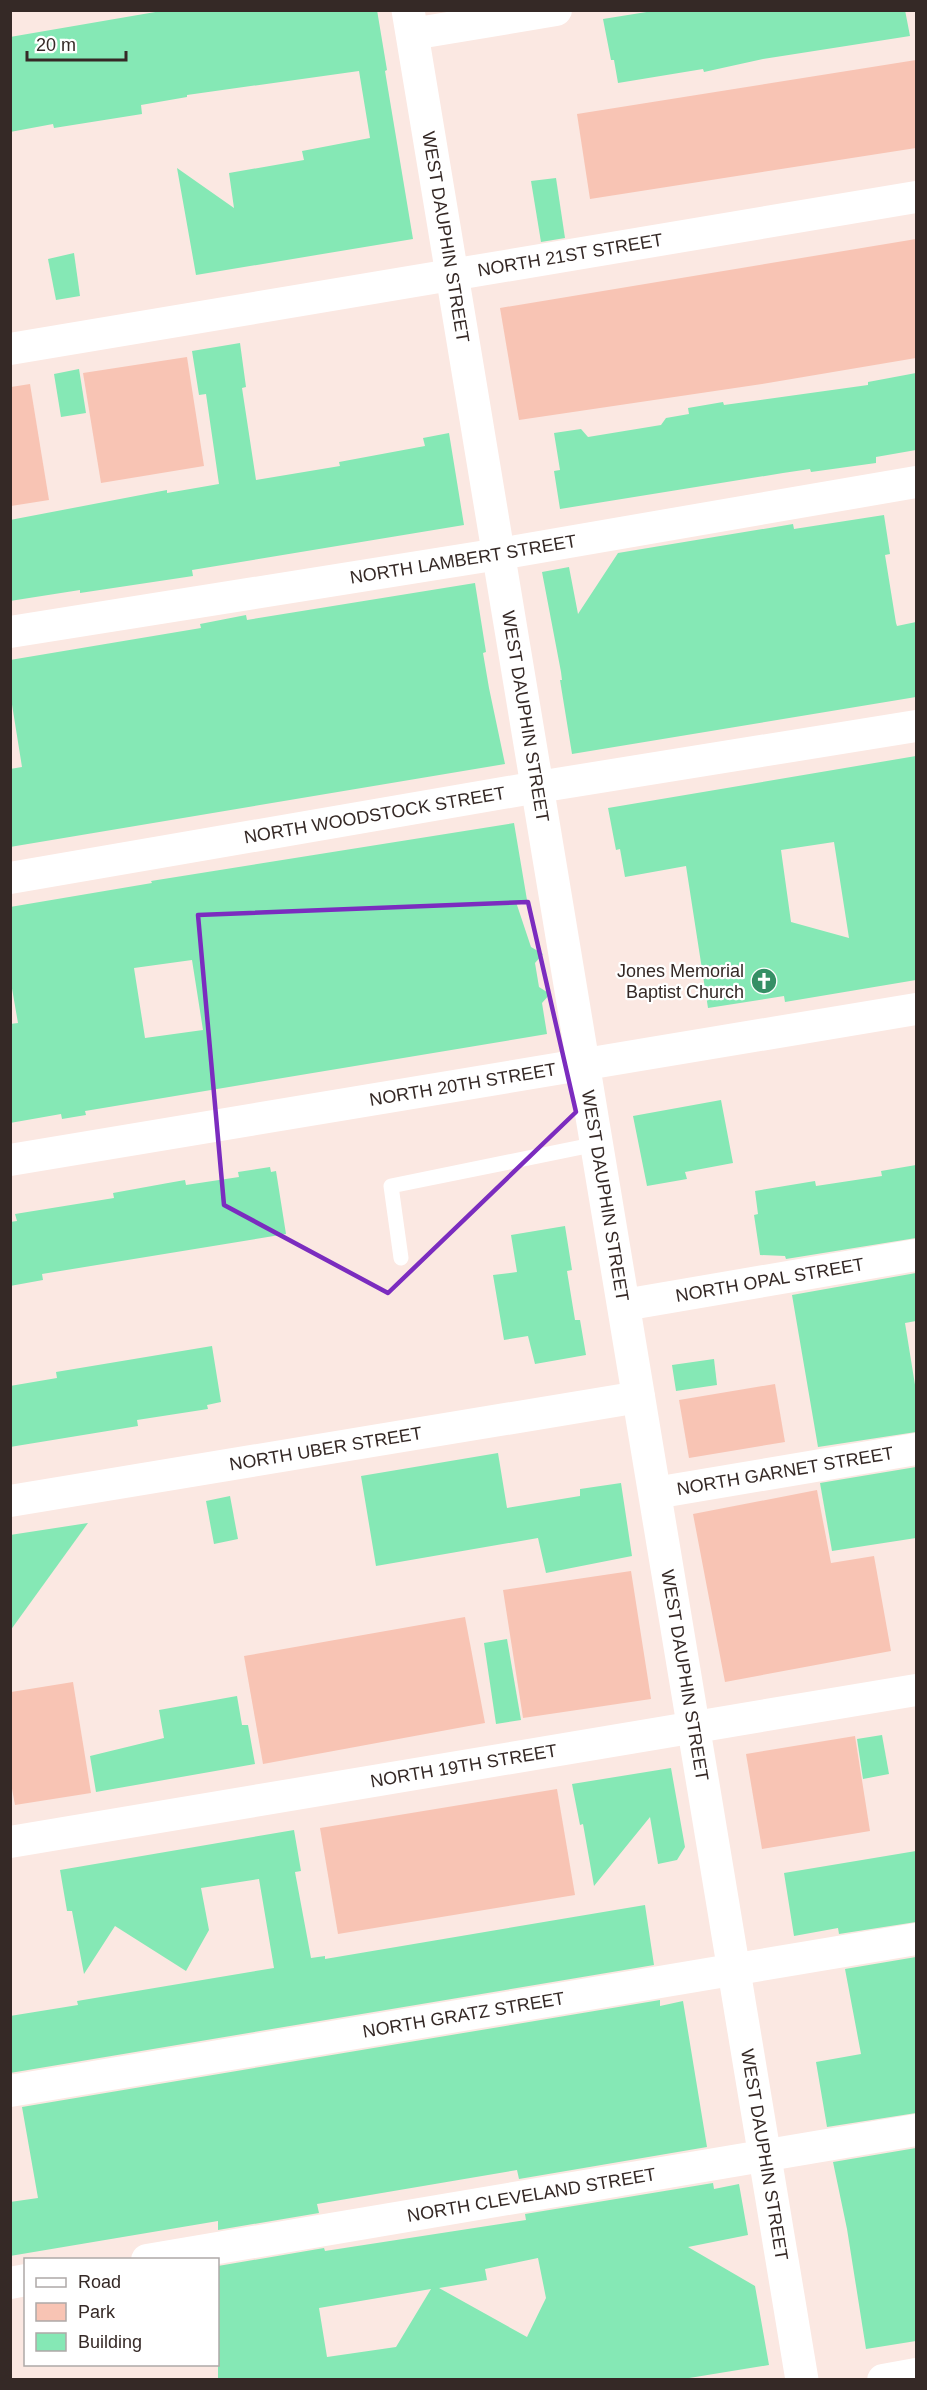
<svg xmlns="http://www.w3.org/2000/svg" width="927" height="2390" font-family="Arial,sans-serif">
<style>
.green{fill:#f8c4b4}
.building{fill:#85e8b5;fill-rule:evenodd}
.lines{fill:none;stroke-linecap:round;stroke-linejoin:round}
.lane{stroke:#fff;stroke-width:15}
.street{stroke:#fff;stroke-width:32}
.secondary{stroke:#fff;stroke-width:33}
.marked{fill:none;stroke:#7b2cbf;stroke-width:4.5;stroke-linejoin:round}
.labels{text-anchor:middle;stroke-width:4.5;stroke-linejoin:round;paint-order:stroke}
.street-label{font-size:18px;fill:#352926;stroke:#fff}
.poi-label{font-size:18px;fill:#352926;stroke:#fff;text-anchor:end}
</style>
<rect width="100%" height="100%" fill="#fbe8e2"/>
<g class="green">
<path d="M916 60V148L590 199 577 114Z"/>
<path d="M916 239V358L762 384 519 420 500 308Z"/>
<path d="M187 357 204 466 101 483 83 373Z"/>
<path d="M30 384 49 500 11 506V387Z"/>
<path d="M775 1384 785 1442 689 1458 679 1400Z"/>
<path d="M817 1490 831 1563 874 1556 891 1651 725 1682 693 1514Z"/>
<path d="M631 1571 651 1699 523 1718 503 1590Z"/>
<path d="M465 1617 485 1723 263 1764 244 1656Z"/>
<path d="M73 1682 91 1793 15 1805 10 1778 11 1692Z"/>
<path d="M855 1736 870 1831 762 1849 746 1754Z"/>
<path d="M557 1789 575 1895 338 1934 320 1828Z"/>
</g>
<g class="building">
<path d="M167 10H377L387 70 385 71 413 239 196 275 177 168 234 208 229 173 304 160 302 151 370 138 359 71 187 95V97L141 105 142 114 54 128 53 124 10 132V37Z"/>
<path d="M659 10H905L910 36 763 59 704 72 703 69 618 83 614 60H611L603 19Z"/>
<path d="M556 178 565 238 541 242 531 181Z"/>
<path d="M74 253 80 296 56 300 48 259Z"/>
<path d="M240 343 246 387 242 388 256 480 340 466 339 462 425 446 423 438 449 433 464 525 192 570 193 576 80 593V590L10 601V520L167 490V493L219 484 206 394 199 395 192 351Z"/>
<path d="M79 369 86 413 61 417 54 374Z"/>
<path d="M916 373V450L876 457V463L811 472 810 469 783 473 560 509 554 471 560 470 554 433 581 429 588 437 661 425 666 418 689 414 688 408 723 402 724 405 868 385V382Z"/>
<path d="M884 515 890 554 885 555 896 623 897 626 916 622V697L572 754 560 680H562L561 672 542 572 569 567 578 614 618 553 793 524 794 529Z"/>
<path d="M475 583 486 652 483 653 489 688 505 764 10 847V769L22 767 10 692V660L201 628 200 624 246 615 247 620Z"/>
<path d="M916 756V980L785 1002 784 996 708 1008 686 866 625 877 620 849 616 850 608 808ZM834 842 849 938 791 922 781 850Z"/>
<path d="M514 823 527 900 516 902 531 947 543 954 535 963 539 987 550 994 542 1003 547 1034 85 1111 86 1115 62 1119 61 1114 10 1123V1024L18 1023 10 977V907L152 883 151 881ZM192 960 203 1030 145 1038 134 968Z"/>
<path d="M721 1100 733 1163 685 1172 687 1179 647 1186 633 1116Z"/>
<path d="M916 1165V1238L786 1259 785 1256 760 1255 754 1215 758 1214 755 1191 815 1181 816 1186 882 1176 881 1171Z"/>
<path d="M270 1167 271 1172 276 1171 286 1234 42 1274 43 1280 10 1286V1222L17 1221 15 1214 114 1198 113 1193 168 1183 185 1180 186 1185 239 1177 238 1172Z"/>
<path d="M565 1226 572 1270 567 1271 575 1320H580L586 1355 535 1364 528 1336 504 1340 493 1275 517 1272 511 1235Z"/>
<path d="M916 1273V1321L905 1323 916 1391V1432L818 1447 792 1295Z"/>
<path d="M212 1346 221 1402 207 1405 208 1409 137 1420 138 1426 10 1447V1386L57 1378 56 1372Z"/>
<path d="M714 1359 717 1385 676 1391 672 1365Z"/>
<path d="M498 1453 507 1508 580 1496V1489L621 1483 632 1556 546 1573 538 1538 376 1566 361 1476Z"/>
<path d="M916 1467V1538L832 1551 820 1483Z"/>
<path d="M230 1496 238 1539 214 1544 206 1501Z"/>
<path d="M88 1523 10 1631V1535Z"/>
<path d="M507 1639 521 1720 496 1724 484 1643Z"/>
<path d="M237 1696 242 1725H248L255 1764 96 1792 90 1756 164 1738 159 1710Z"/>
<path d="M882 1735 889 1774 863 1779 857 1739Z"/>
<path d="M671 1768 685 1847 677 1860 658 1864 650 1817 594 1886 583 1824 580 1825 572 1784Z"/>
<path d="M294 1830 301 1871 295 1872 311 1958 325 1956V1959L645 1905 654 1965 10 2073V2016L78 2005 77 2001 274 1968 259 1879 201 1888 209 1930 186 1971 115 1926 84 1974 72 1911H67L60 1870Z"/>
<path d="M916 1851V1922L839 1934 838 1928 794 1936 784 1873Z"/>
<path d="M916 1957V2113L827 2127 816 2062 861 2054 845 1969Z"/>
<path d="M660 2000V2006L683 2001 707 2147 519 2179 517 2170 317 2204 319 2213 218 2230V2221L10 2256V2202L38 2198 22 2107Z"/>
<path d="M916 2148V2341L866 2349 847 2229 833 2162Z"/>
<path d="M713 2183 714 2189 739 2184 748 2235 688 2247 755 2286 769 2365 683 2379H218V2266L324 2248 325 2251 526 2220 525 2214ZM538 2258 546 2298 527 2337 439 2288 487 2280 485 2269ZM431 2289 396 2347 327 2357 319 2308Z"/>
</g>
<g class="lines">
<path class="lane" d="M401 1258 391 1186 597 1144"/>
<g class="street">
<path d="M412 34 556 10"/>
<path id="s1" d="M10 349 916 197"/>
<path id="s2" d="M10 632 499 554 916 482"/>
<path id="s3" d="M10 878 538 787 916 726"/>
<path id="s4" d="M10 1160 916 1009"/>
<path id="s5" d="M624 1305 916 1255"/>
<path id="s6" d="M655 1493 916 1449"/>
<path id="s7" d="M10 1501 639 1397"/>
<path id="s8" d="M10 1842 916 1690"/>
<path id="s9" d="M10 2091 916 1939"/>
<path id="s10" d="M147 2260 916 2130"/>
<path d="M10 2283 26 2280"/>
<path d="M883 2380 916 2374"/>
</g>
<path class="secondary" id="s11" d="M408 10 802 2380"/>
</g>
<path class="marked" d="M528 902 576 1112 388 1293 224 1205 198 915Z"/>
<defs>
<g id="church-disc" transform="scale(1.35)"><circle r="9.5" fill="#358f65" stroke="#fff"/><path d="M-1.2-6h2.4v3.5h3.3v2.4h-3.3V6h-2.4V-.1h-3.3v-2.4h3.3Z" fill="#fff"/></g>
</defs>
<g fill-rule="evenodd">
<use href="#church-disc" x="764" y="981"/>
</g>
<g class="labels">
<g class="street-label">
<text dy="6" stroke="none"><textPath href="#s11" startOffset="230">WEST DAUPHIN STREET</textPath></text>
<text dy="6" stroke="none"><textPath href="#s1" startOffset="568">NORTH 21ST STREET</textPath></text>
<text dy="6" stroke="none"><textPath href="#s2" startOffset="459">NORTH LAMBERT STREET</textPath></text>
<text dy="6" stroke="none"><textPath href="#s11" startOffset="716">WEST DAUPHIN STREET</textPath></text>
<text dy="6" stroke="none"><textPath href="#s3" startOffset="370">NORTH WOODSTOCK STREET</textPath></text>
<text dy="6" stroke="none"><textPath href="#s4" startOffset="459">NORTH 20TH STREET</textPath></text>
<text dy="6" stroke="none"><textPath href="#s11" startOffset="1202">WEST DAUPHIN STREET</textPath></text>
<text dy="6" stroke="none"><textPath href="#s5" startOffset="148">NORTH OPAL STREET</textPath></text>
<text dy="6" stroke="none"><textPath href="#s7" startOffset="320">NORTH UBER STREET</textPath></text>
<text dy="6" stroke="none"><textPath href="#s6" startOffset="132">NORTH GARNET STREET</textPath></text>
<text dy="6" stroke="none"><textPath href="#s11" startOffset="1688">WEST DAUPHIN STREET</textPath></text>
<text dy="6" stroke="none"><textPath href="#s8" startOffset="460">NORTH 19TH STREET</textPath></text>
<text dy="6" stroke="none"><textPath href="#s9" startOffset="460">NORTH GRATZ STREET</textPath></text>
<text dy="6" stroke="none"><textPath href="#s11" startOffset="2174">WEST DAUPHIN STREET</textPath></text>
<text dy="6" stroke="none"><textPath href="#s10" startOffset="390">NORTH CLEVELAND STREET</textPath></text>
</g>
<g class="poi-label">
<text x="744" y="977">Jones Memorial<tspan x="744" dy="21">Baptist Church</tspan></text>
</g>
</g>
<rect width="927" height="2390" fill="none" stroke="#352926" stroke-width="24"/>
<rect x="24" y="2258" width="195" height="108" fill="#ffffff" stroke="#aea9a8" stroke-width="1.5"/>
<rect x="36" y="2278" width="30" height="9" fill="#ffffff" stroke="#aea9a8" stroke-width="1.5"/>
<text x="78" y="2288" font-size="18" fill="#352926">Road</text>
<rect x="36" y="2303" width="30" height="18" fill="#f8c4b4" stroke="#aea9a8" stroke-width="1.5"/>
<text x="78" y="2318" font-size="18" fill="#352926">Park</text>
<rect x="36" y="2333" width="30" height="18" fill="#85e8b5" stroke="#aea9a8" stroke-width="1.5"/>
<text x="78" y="2348" font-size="18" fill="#352926">Building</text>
<path d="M27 51v9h99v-9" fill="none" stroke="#352926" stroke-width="3"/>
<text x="36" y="51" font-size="18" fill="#352926" stroke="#ffffff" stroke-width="4.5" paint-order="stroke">20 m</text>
</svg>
